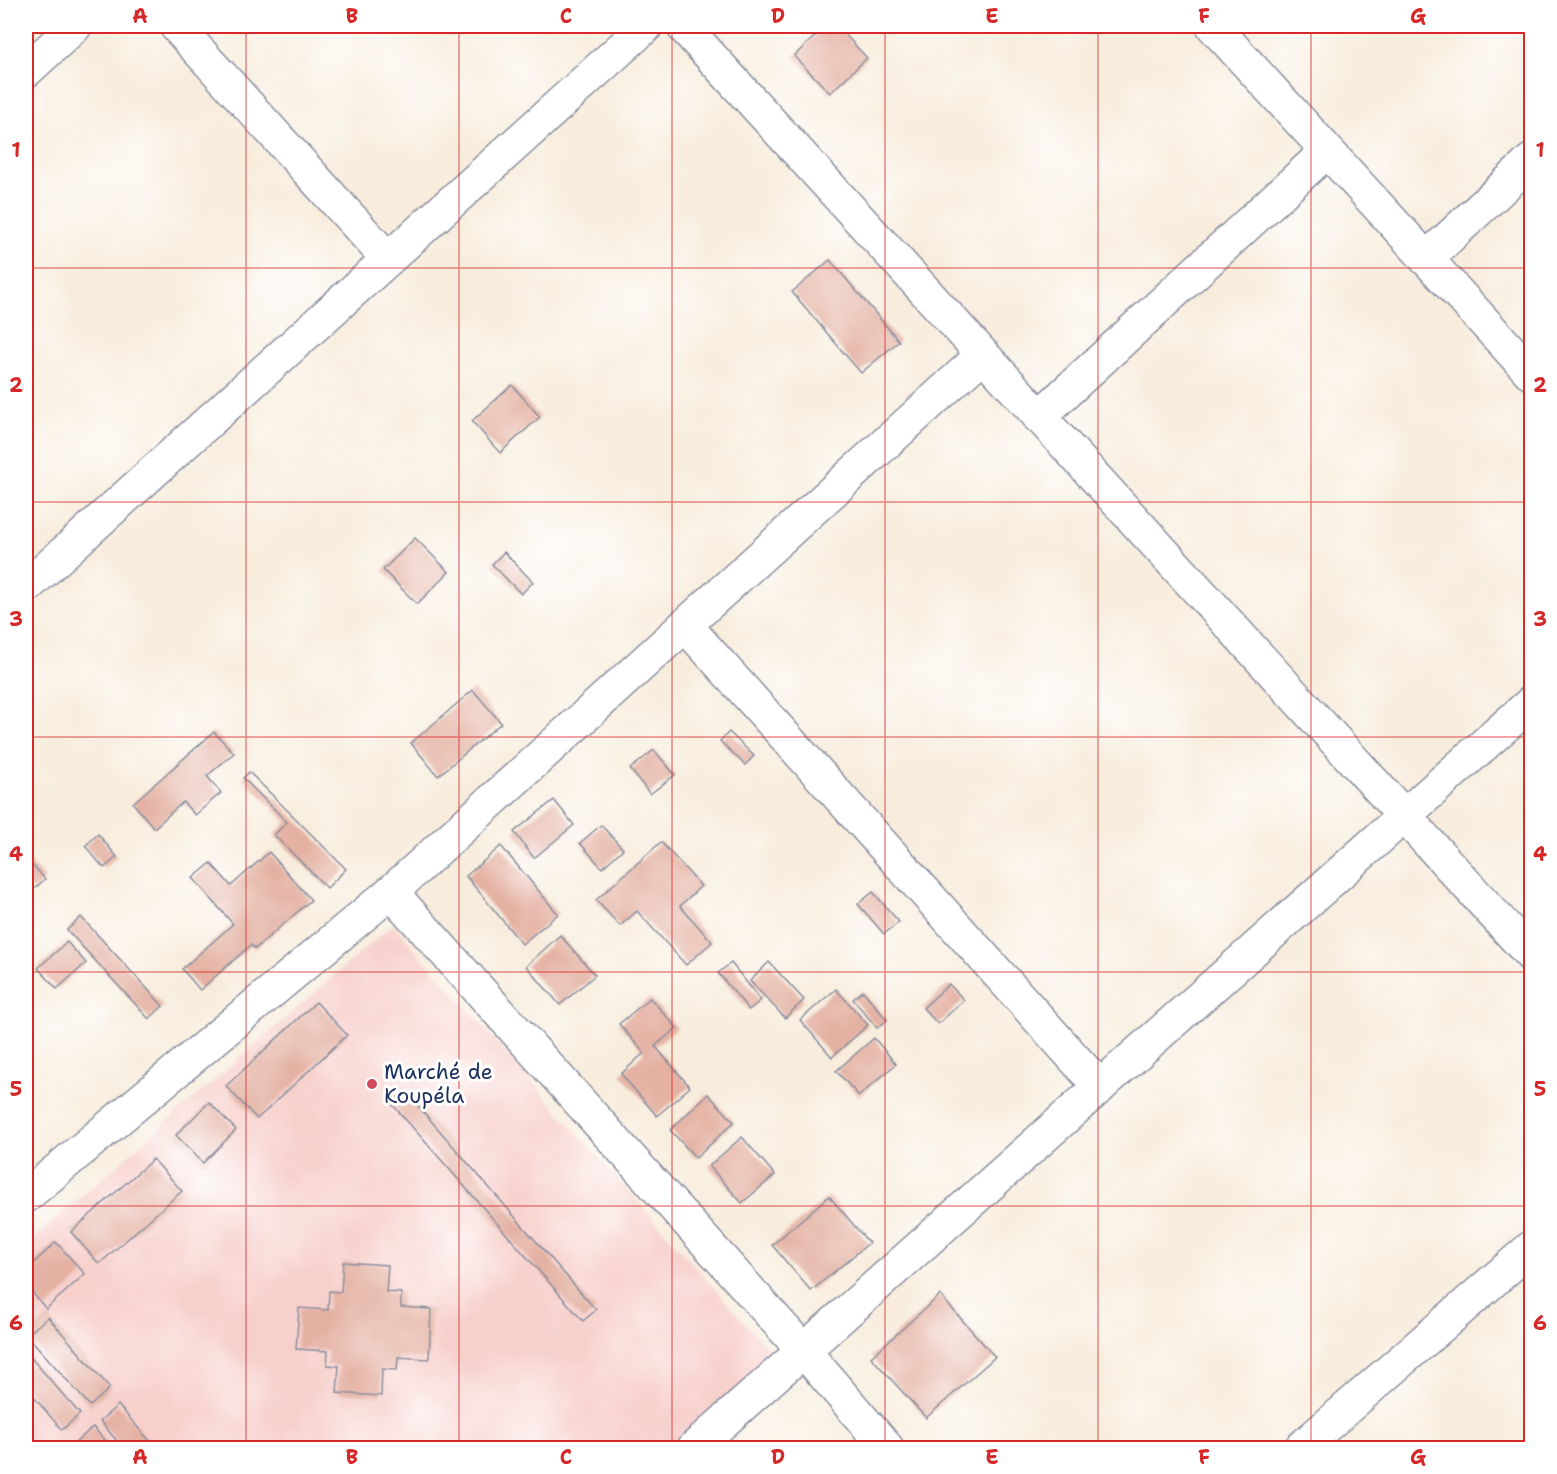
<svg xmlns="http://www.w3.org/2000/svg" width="1557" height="1474" font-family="'Shantell Sans',sans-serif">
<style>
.built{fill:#f7d0cc}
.building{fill:#e4b1a2}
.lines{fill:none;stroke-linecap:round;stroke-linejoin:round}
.minor-casing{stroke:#8a8e9e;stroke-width:36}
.minor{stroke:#fff;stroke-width:33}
.grid{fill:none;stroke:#d62828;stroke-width:1.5;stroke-opacity:0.55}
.poi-dot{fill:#d1495b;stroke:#fff;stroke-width:2}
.labels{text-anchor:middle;stroke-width:6;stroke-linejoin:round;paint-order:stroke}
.poi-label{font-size:21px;fill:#1b2f5e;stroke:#fff;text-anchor:start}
.neatline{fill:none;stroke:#d62828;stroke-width:2}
.grid-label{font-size:20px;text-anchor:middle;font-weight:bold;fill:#d62828}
</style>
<rect width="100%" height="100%" fill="#fff"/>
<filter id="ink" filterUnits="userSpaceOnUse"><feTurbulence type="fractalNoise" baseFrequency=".0167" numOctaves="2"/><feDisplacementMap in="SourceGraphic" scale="12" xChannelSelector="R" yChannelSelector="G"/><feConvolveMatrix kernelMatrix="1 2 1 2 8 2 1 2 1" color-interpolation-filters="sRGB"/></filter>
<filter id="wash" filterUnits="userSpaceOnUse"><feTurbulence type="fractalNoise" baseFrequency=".008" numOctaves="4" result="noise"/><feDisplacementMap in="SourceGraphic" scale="24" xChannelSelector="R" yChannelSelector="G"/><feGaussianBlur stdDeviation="1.35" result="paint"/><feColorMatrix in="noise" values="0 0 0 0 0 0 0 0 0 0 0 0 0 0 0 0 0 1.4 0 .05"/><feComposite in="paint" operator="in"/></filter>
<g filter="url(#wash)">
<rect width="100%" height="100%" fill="#f8eddd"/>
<path class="built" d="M393 924 777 1359 674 1448H26V1245Z"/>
<g id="blocks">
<g class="building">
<path d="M826 26H837L867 58 830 93 794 56Z"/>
<path d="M830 260 899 341 861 373 792 292Z"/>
<path d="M512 385 540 417 500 453 472 421Z"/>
<path d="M415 538 449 572 417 604 383 570Z"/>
<path d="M504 552 533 582 521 594 492 564Z"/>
<path d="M473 690 501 723 438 776 411 743Z"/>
<path d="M214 732 234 753 207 776 221 793 195 815 183 802 154 828 133 803Z"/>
<path d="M729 732 754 756 745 765 720 741Z"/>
<path d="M654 750 675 775 650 794 630 769Z"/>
<path d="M249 772 346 869 327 888 274 835 287 822 243 778Z"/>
<path d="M554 800 574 825 534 858 514 832Z"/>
<path d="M601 825 623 849 602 868 580 843Z"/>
<path d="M98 834 117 857 104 868 85 846Z"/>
<path d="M661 842 701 886 680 906 712 942 686 965 637 911 620 926 596 900Z"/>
<path d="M501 846 558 914 522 944 466 876Z"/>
<path d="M269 852 311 900 255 949 251 945 200 990 182 969 233 924 193 878 211 863 231 886Z"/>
<path d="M26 858 45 879 33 890 26 882Z"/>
<path d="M873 892 899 922 884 934 858 904Z"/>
<path d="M81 917 163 1006 149 1019 67 930Z"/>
<path d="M560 935 595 975 560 1005 526 966Z"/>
<path d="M67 942 86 963 57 989 38 968Z"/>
<path d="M769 962 804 1000 785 1018 750 981Z"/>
<path d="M731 963 761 1000 749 1010 718 973Z"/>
<path d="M949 984 964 1000 938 1024 923 1008Z"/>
<path d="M836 989 868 1025 832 1057 800 1020Z"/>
<path d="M863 991 887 1020 877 1028 853 999Z"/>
<path d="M650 998 677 1028 655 1046 690 1087 657 1116 621 1074 644 1053 619 1024Z"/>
<path d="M316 1002 347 1035 257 1119 226 1086Z"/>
<path d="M874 1038 896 1064 859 1096 836 1071Z"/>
<path d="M405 1091 596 1310 583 1321 392 1104Z"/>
<path d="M708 1094 734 1122 696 1158 670 1130Z"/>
<path d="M209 1102 236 1130 203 1163 176 1135Z"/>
<path d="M742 1137 775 1175 742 1203 709 1166Z"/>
<path d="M153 1159 182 1191 99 1264 71 1232Z"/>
<path d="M829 1196 869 1243 811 1291 772 1245Z"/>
<path d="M56 1242 85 1274 46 1309 26 1285V1270Z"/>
<path d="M343 1262 388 1265 386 1292 401 1293V1307L431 1309 429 1359 398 1357 397 1370 382 1369 381 1396 337 1393 339 1366 327 1365 328 1351 296 1349 299 1308 328 1310 329 1291 341 1292Z"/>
<path d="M940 1295 995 1357 926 1418 871 1357Z"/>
<path d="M48 1317 110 1388 90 1406 27 1335Z"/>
<path d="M26 1352 80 1414 62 1430 26 1388Z"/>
<path d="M118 1405 156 1448H123L100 1421Z"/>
<path d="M93 1427 112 1448H80L75 1443Z"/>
</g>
</g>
</g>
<g filter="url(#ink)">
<use href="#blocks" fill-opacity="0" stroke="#8a8e9e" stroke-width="1.5"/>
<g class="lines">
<g class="minor-casing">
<g id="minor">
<path d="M176 26 388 259"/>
<path d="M683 26 1532 956"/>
<path d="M1213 26 1532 374"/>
<path d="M26 71 75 26"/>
<path d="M1426 259 1532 160"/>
<path d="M1039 417 1327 151"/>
<path d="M26 587 646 26"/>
<path d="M685 625 1100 1087"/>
<path d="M391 892 803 1350 887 1448"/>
<path d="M26 1196 391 892 983 355"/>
<path d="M694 1448 1532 702"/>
<path d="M1301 1448 1532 1247"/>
</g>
</g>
<use href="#minor" class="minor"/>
</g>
</g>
<path class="grid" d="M246 26V1448M459 26V1448M672 26V1448M885 26V1448M1098 26V1448M1311 26V1448M26 268H1532M26 502H1532M26 737H1532M26 972H1532M26 1206H1532"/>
<circle class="poi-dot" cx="372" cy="1084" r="6"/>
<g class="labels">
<g class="poi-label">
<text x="384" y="1079">Marché de<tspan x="384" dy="24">Koupéla</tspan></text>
</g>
</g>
<rect width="1557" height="1474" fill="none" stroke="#fff" stroke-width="66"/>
<rect x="33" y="33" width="1491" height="1408" class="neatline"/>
<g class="grid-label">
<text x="140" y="23">A</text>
<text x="352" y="23">B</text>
<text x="566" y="23">C</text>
<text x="778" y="23">D</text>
<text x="992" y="23">E</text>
<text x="1204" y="23">F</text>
<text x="1418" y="23">G</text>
<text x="16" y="157">1</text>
<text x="1540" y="157">1</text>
<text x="16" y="392">2</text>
<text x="1540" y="392">2</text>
<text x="16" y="626">3</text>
<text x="1540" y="626">3</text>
<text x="16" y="861">4</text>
<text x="1540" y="861">4</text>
<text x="16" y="1096">5</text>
<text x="1540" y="1096">5</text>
<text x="16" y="1330">6</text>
<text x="1540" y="1330">6</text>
<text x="140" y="1464">A</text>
<text x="352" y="1464">B</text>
<text x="566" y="1464">C</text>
<text x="778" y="1464">D</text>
<text x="992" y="1464">E</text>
<text x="1204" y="1464">F</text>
<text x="1418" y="1464">G</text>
</g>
</svg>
